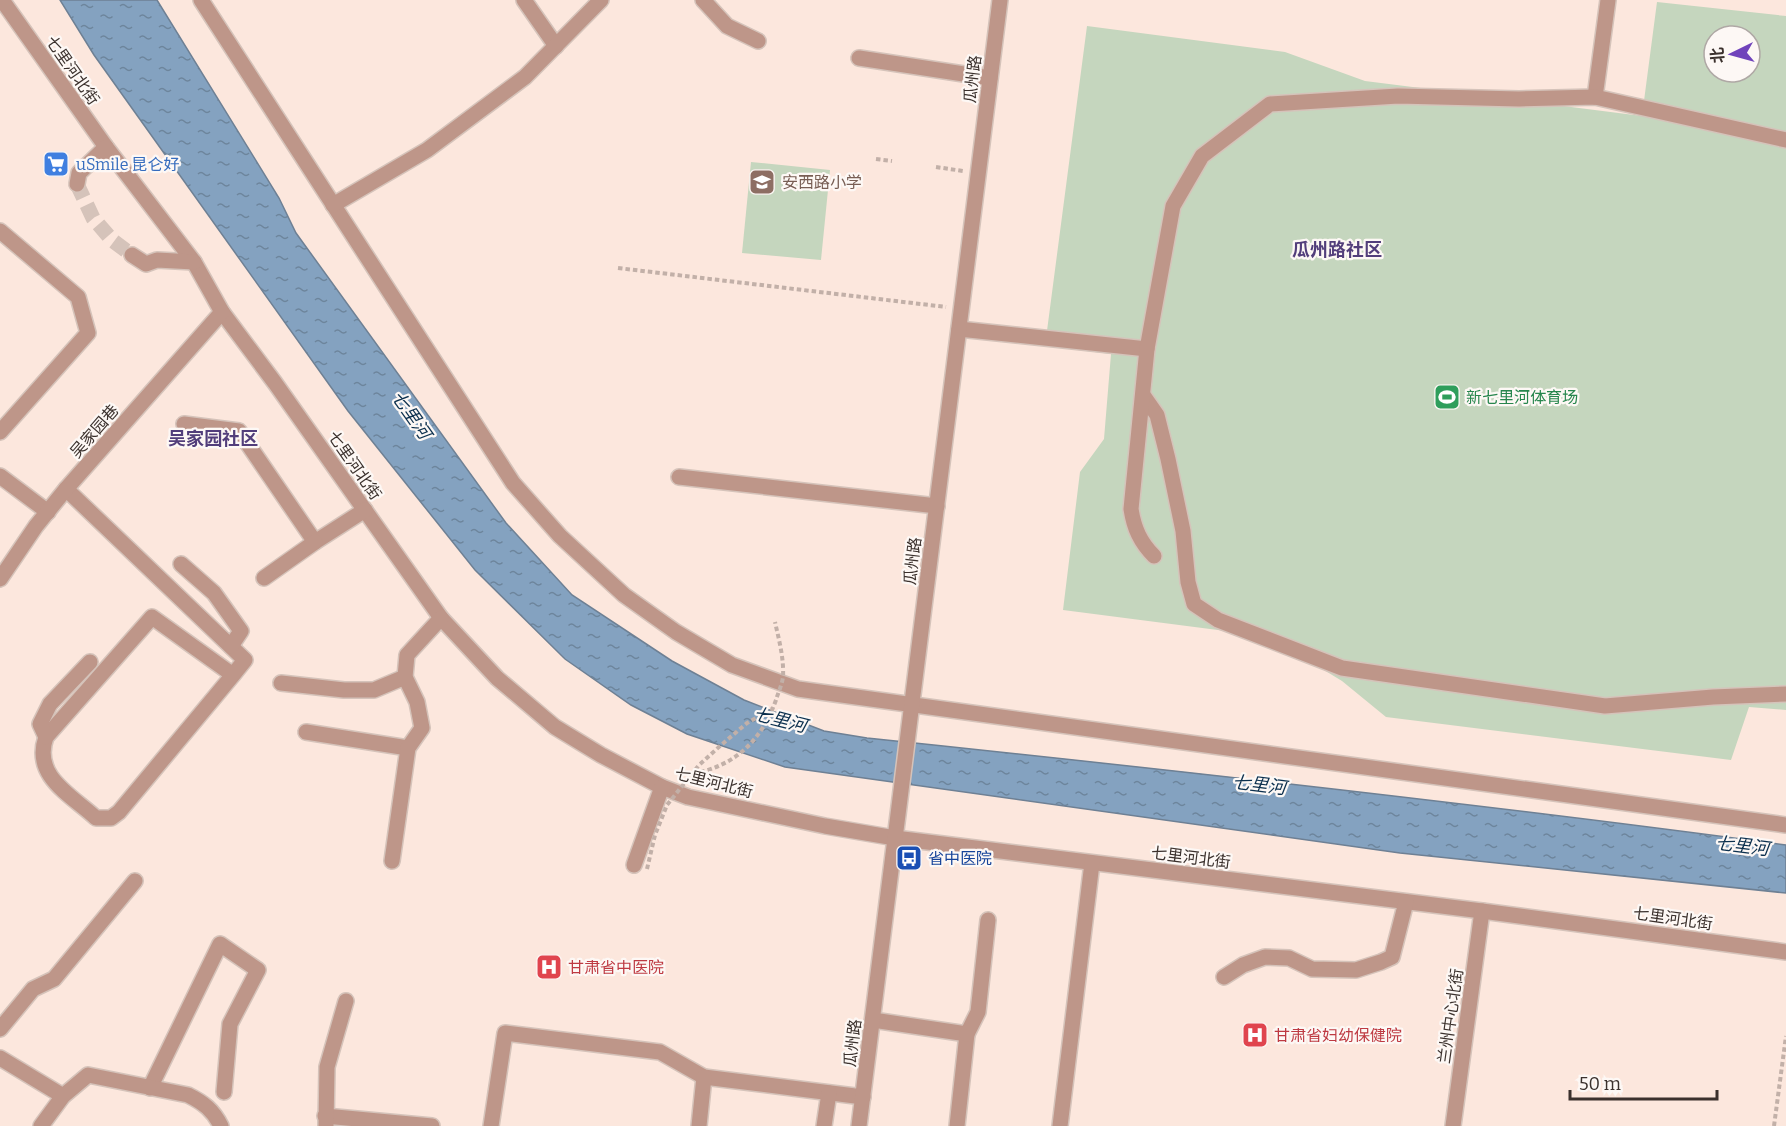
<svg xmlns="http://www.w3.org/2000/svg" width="1786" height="1126" font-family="Bitter,'Noto Sans SC',serif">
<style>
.pitch{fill:#c5d6be;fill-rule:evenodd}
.water{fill:url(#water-ripples);stroke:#6e8094;stroke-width:1.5}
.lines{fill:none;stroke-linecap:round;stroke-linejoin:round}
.minor-tunnel{stroke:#d5c3ba;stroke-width:15;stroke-dasharray:15 8;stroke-linecap:butt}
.minor-casing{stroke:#d5c3ba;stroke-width:18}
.path{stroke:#c2b0a8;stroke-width:4;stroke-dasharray:4.5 3;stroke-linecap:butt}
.minor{stroke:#be9689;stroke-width:15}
.path-bridge{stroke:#c2b0a8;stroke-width:4;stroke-dasharray:4.5 3;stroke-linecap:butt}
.labels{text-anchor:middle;stroke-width:4.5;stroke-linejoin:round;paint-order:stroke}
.street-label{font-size:16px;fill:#3b312d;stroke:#fdf8f5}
.shop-label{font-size:16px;fill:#366cbe;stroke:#fdf8f5;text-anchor:start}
.education-label{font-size:16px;fill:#785e54;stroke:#fdf8f5;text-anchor:start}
.leisure-label{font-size:16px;fill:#27864d;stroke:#fdf8f5;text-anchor:start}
.transit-label{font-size:16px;fill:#164399;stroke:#fdf8f5;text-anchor:start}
.health-label{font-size:16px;fill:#be3a42;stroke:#fdf8f5;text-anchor:start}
.neighbourhood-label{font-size:18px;font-weight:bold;fill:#523e7b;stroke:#fdf8f5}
.water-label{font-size:18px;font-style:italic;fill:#0c304e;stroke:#fdf8f5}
</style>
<defs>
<pattern id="water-ripples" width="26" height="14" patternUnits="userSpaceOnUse" patternTransform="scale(1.5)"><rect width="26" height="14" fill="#84a2c0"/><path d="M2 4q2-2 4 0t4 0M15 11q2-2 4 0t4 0" fill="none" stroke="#6d859c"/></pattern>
</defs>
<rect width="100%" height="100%" fill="#fce7dd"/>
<g class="pitch">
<path d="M1657 2 1786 16V710L1749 707 1731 760 1386 717 1342 681 1309 661 1279 638 1063 610 1080 472 1104 439 1111 354 1045 346 1087 26 1285 52 1365 81 1642 116ZM1714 36H1750V72H1714Z"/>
<path d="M751 162 830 170 821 260 742 253Z"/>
</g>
<path class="water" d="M60 0H157L279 198 296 233 506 523 572 595 672 661 744 700 824 731 867 738C1174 770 1480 804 1786 845V893L1400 853 785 767 687 734 631 705 565 659 475 570 348 411 94 55Z"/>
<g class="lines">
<path class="minor-tunnel" d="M77 184 93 218 112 240 132 255"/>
<g class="minor-casing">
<g id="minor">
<path d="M2 0 106 147 194 262 222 312 275 383 441 618 497 678 555 727 601 755 662 787 688 797 825 826 895 838 1482 911 1786 952"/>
<path d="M201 0 513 483 560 536 624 595 676 632 732 665 798 689 1786 825"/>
<path d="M524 0 556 46"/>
<path d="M703 0 727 26 758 41"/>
<path d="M859 58 990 78"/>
<path d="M1595 97 1608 0"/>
<path d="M77 184 79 173 106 147"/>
<path d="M333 205 427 150 525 77 601 0"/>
<path d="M0 231 78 297 88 333 0 432"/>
<path d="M132 255 146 264 157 260 194 262"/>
<path d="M959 329 1147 349"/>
<path d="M1143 395 1157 415 1168 459 1183 531 1188 582 1194 604 1218 620 1342 668 1605 706 1713 697 1786 694"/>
<path d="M184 424 239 431 315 542 365 510"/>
<path d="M0 476 48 512"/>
<path d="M679 477 937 506"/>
<path d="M66 489 245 660 233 675 119 812 111 818H96C71 795 32 776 46 737L152 617 233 675"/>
<path d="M1154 556C1140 542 1134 528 1131 509L1147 349 1173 206 1202 156 1270 104 1398 96 1519 99 1595 97 1786 140"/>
<path d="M181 564 214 593 241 631 231 646"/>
<path d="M264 578 315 542"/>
<path d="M0 579 36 526 66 489 222 312"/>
<path d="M281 683 344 690H374L405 677"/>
<path d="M306 732 408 748"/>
<path d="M46 737 40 724 50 704 90 662"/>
<path d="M392 861 408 748 422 728 417 702 405 677 407 655 441 618"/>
<path d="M634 865 662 787"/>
<path d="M1224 977 1243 965 1265 957 1289 958 1312 969 1356 970 1381 962 1392 957 1406 902"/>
<path d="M873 1020 967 1034 957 1126"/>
<path d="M0 1029 33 989 54 979 135 881"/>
<path d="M967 1034 978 1012 988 920"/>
<path d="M0 1058 63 1096"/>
<path d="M150 1088 220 944 258 970 230 1024 224 1092"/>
<path d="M325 1116 432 1126"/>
<path d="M41 1126 63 1096 88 1075 188 1095C204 1103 213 1110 221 1126"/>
<path d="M326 1126 327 1067 346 1001"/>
<path d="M491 1126 505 1033 660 1052 704 1077 863 1097"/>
<path d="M699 1126 704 1077"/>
<path d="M824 1126 829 1093"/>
<path d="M859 1126 1000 0"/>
<path d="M1060 1126 1092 863"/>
<path d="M1453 1126 1482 911"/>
</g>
</g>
<g class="path">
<path d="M876 159 892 161"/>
<path d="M936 167 963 171"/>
<path d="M618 268 946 307"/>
<path d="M1774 1126 1786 1036"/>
</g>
<use href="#minor" class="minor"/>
<g class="path-bridge">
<path d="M693 774C736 765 761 741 776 700 778 693 782 685 783 677 784 658 779 640 775 622"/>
<path d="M647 869 655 835 667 805 699 765 720 746 747 723 772 709"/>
</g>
</g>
<defs>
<g id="supermarket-square" transform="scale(1.35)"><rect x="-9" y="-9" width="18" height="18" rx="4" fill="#3f7fe0" stroke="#fdf8f5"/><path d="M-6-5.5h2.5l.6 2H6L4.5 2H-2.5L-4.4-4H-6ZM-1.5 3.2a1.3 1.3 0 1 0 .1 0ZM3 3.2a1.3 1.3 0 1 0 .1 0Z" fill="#fff"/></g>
<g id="school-square" transform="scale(1.35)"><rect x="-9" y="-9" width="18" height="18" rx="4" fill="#8d6e63" stroke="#fdf8f5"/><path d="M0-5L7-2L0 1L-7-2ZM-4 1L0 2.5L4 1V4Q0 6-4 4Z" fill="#fff"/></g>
<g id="stadium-square" transform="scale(1.35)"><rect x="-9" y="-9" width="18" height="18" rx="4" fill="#2e9e5b" stroke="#fdf8f5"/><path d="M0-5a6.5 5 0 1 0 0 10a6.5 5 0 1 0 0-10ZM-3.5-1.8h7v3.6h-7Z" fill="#fff"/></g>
<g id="bus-square" transform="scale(1.35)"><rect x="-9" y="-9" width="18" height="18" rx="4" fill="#1a4fb4" stroke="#fdf8f5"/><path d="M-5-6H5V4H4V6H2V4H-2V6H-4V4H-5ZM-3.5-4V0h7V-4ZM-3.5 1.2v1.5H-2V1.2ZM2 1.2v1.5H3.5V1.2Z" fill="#fff"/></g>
<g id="hospital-square" transform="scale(1.35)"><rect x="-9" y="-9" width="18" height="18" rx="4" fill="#e0444e" stroke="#fdf8f5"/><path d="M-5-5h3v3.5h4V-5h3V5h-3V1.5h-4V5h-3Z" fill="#fff"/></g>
</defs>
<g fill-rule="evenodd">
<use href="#supermarket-square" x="56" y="164"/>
<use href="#school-square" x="762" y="182"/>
<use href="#stadium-square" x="1447" y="397"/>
<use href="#bus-square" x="909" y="858"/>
<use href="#hospital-square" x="549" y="967"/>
<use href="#hospital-square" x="1255" y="1035"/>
</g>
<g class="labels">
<g class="street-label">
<text transform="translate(73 70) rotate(55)" y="6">七里河北街</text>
<text transform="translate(972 79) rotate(-83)" y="6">瓜州路</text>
<text transform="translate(94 431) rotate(-49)" y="6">吴家园巷</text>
<text transform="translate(355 465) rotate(55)" y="6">七里河北街</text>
<text transform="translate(912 561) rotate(-83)" y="6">瓜州路</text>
<text transform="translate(714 782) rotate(14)" y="6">七里河北街</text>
<text transform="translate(1191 857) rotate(7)" y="6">七里河北街</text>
<text transform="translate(1673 918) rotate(8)" y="6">七里河北街</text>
<text transform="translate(1450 1016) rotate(-82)" y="6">兰州中心北街</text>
<text transform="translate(852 1043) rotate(-83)" y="6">瓜州路</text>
</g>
<g class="shop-label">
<text x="76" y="170">uSmile 昆仑好</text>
</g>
<g class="education-label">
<text x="782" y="188">安西路小学</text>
</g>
<g class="leisure-label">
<text x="1466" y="403">新七里河体育场</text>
</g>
<g class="transit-label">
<text x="928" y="864">省中医院</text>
</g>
<g class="health-label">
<text x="568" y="973">甘肃省中医院</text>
<text x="1274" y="1041">甘肃省妇幼保健院</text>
</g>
<g class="neighbourhood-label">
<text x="1337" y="256">瓜州路社区</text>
<text x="213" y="445">吴家园社区</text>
</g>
<g class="water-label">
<text transform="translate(411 415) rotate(55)" y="6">七里河</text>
<text transform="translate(780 720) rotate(14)" y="6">七里河</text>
<text transform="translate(1259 785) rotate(7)" y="6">七里河</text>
<text transform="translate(1742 846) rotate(7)" y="6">七里河</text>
</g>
</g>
<g transform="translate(1732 54) rotate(265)"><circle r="28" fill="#fdf8f5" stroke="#afa8a5" stroke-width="1.5"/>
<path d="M0-4.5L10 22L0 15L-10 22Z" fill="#7043bb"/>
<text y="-9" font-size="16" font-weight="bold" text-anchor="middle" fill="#3b312d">北</text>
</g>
<path d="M1570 1090v9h147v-9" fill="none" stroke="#3b312d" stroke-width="3"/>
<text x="1579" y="1090" font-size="18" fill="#3b312d" stroke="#fdf8f5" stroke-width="4.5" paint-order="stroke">50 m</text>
</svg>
